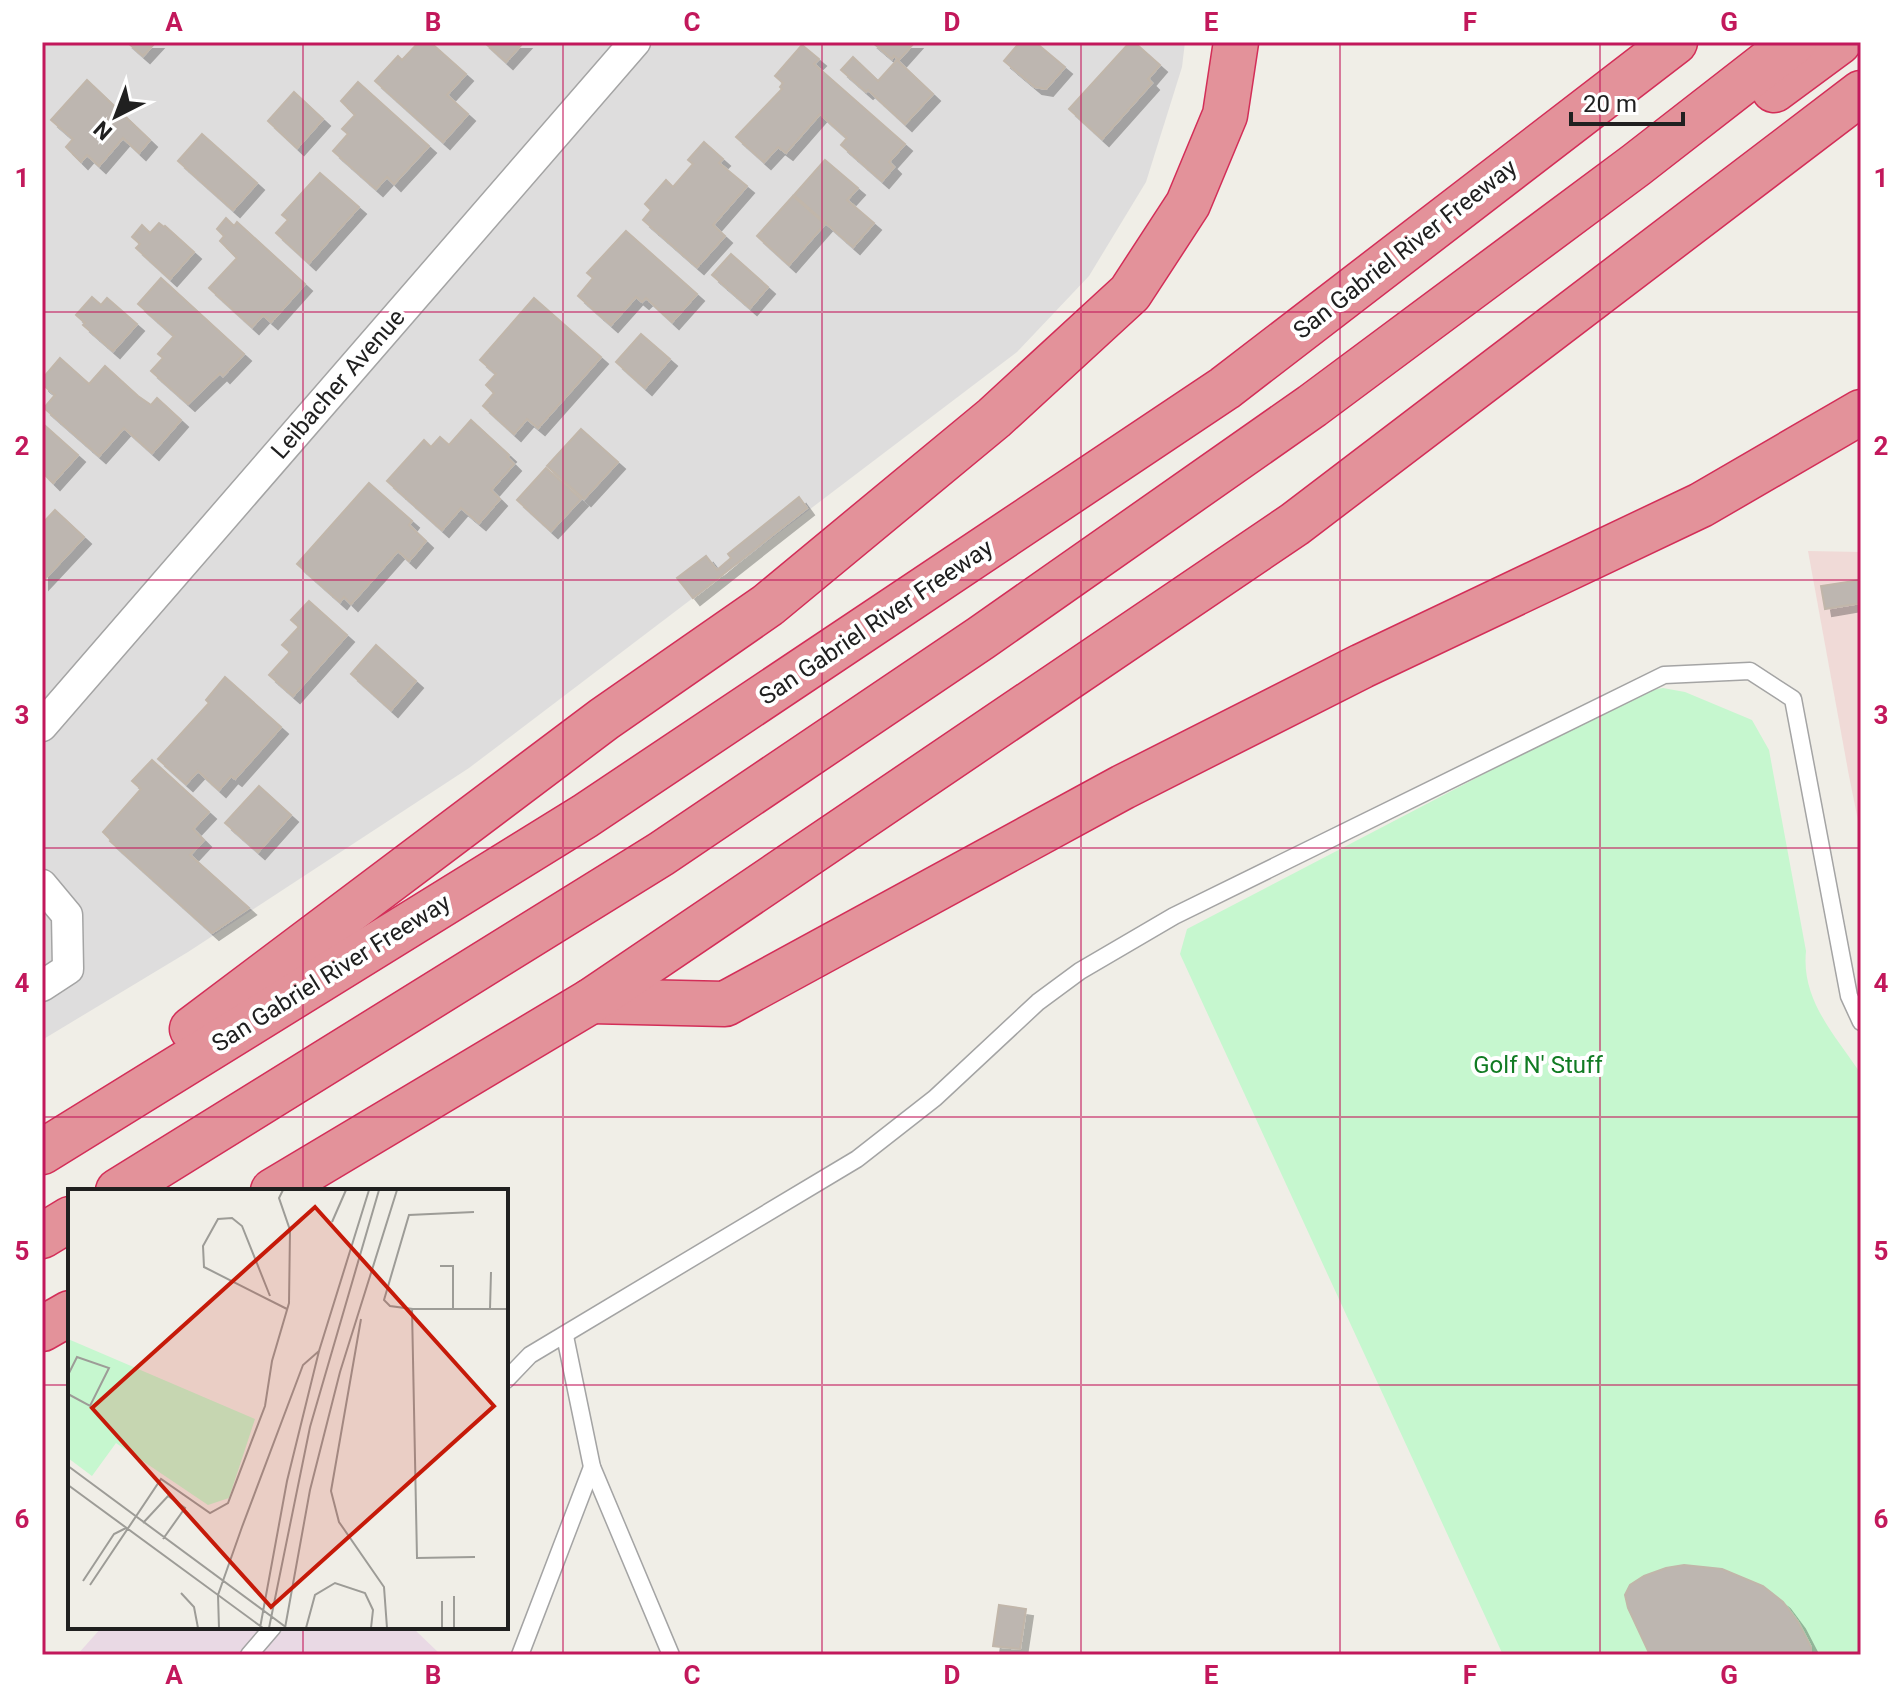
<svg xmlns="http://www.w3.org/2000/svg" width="1903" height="1697" font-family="Roboto,sans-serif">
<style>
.residential{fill:#dedddd}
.commercial{fill:#f0dad7}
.industrial{fill:#e9d9e4}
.park{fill:#c6f7cf}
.building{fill:#bdb6b0;stroke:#c1b6aa;stroke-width:2;filter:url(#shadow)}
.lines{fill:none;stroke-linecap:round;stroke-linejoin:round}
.lane-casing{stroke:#a4a4a4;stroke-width:19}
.street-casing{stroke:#a4a4a4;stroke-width:33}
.highway-casing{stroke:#d32e58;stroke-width:47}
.lane{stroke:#fff;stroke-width:16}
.street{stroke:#fff;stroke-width:30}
.highway{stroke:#e3929a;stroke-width:44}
.grid{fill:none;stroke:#c2185b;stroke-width:2;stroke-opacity:0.55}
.labels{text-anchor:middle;stroke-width:8;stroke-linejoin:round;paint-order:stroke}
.street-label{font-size:24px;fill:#202020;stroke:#fff}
.park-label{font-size:24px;fill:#117b23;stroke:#fff}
.inset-road{fill:none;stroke:#9d9c97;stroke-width:2}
.view{fill:#c61a09;fill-opacity:0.15;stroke:#c61a09;stroke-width:4}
.inset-edge{fill:none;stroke:#202020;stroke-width:4}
.neatline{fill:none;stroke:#c2185b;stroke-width:3}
.grid-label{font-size:26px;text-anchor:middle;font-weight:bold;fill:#c2185b}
</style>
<defs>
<filter id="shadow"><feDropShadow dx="7" dy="7" stdDeviation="0" flood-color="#0004"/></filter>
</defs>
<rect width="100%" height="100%" fill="#f0eee7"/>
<path class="residential" d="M42 42H1185L1182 67 1146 182 1089 276 1017 352 469 768 188 952 42 1040Z"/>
<path class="commercial" d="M1808 551 1861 552V835L1849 776Z"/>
<path class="industrial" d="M102 1627H412L441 1655H77Z"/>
<path class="park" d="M1663 688 1685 692 1752 720 1769 750 1806 951C1801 1000 1835 1035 1861 1074V1655H1503L1180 954 1187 929 1641 692Z"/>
<g class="building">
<path d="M127 42H156L143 56Z"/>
<path d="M419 42H430L466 74 447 95 468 114 443 142 375 81 398 56 402 60Z"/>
<path d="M484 42H524L506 62Z"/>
<path d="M872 42H915L899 60 894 56 892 59Z"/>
<path d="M1020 42H1035L1065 67 1046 89 1035 87 1004 61Z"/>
<path d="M1130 42H1134L1160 65 1148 79 1152 83 1102 139 1069 109Z"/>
<path d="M802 45 819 59 814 64 905 144 889 162 894 167 882 181 841 145 847 138 820 114 786 153 778 147 764 162 736 137 782 89 780 87 783 83 775 76Z"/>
<path d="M853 57 878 81 897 60 933 94 905 124 868 90 866 92 841 70Z"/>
<path d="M87 80 150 140 139 153 123 138 99 166 87 155 81 162 66 147 73 139 51 120Z"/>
<path d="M358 82 429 146 394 184 387 177 376 189 333 151 348 134 342 129 355 115 341 101Z"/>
<path d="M294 92 323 119 297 148 268 121Z"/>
<path d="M202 134 257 183 233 210 178 161Z"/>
<path d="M704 142 723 159 719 163 747 186 713 225 725 236 697 267 643 220 651 210 645 204 666 180 673 187 693 164 688 160Z"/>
<path d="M825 160 858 188 847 200 874 223 853 247 794 195Z"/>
<path d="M320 173 359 207 309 263 276 233 288 220 282 215Z"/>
<path d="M793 196 825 224 789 265 757 236Z"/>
<path d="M226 218 234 226 237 222 305 284 271 322 263 315 252 327 209 288 237 258 220 241 224 236 217 229Z"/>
<path d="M159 223 164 227 165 226 194 252 170 279 136 248 140 244 132 237 142 225 150 233Z"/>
<path d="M626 231 697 294 672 322 646 298 642 302 636 297 611 325 578 296 593 278 587 273Z"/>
<path d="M731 254 768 287 750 308 712 275Z"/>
<path d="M161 278 244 354 223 376 220 373 188 404 151 371 163 358 158 354 174 336 138 304Z"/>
<path d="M92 297 101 305 107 298 137 324 113 351 83 325 85 323 76 315Z"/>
<path d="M534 298 601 357 538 428 527 419 514 434 483 406 494 393 486 385 496 374 480 360Z"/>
<path d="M641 334 670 359 645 388 616 362Z"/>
<path d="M60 358 89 384 105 366 138 396 151 405 157 398 181 420 152 453 124 428 99 456 44 408 55 395 42 384V379Z"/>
<path d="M471 420 509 455 507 457 514 464 491 490 500 499 479 523 461 508 442 530 387 481 424 440 431 447 440 437 449 445Z"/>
<path d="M42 423 78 455 53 483 42 472Z"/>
<path d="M581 429 618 462 584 499 547 466Z"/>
<path d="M546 468 581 499 551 531 517 500Z"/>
<path d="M369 483 412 521 409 525 426 541 409 561 398 551 351 604 344 597 340 602 297 564Z"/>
<path d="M799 497 807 508 693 598 677 578 706 556 717 570 731 558 728 554Z"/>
<path d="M55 510 84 537 42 582V524Z"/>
<path d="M1861 580V603L1825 609 1821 586Z"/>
<path d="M309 601 347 635 293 696 269 675 290 652 282 645 299 627 291 620Z"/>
<path d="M376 645 416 681 391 710 351 674Z"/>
<path d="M225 677 281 727 235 779 231 776 219 790 198 771 186 784 158 759 209 703 206 700Z"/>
<path d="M152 760 209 812 193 829 204 840 190 855 249 908 212 933 110 841 111 840 103 832 141 789 132 781Z"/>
<path d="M259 786 291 815 258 852 225 823Z"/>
<path d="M1684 1565 1722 1569 1763 1586 1783 1602 1798 1622 1811 1647V1655H1650L1628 1608 1625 1595 1630 1585 1644 1576 1666 1568Z"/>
<path d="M999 1605 1026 1609 1020 1649 993 1646Z"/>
</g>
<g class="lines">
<g class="lane-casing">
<g id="lane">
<path d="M565 1336 592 1467 671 1655"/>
<path d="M506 1380 530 1355 857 1159 935 1098 1038 1002 1080 971 1174 916 1664 675 1750 671 1793 699 1849 996 1861 1022"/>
<path d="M249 1655 273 1627"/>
<path d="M520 1655 592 1467"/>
</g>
</g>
<g class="street-casing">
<g id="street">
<path d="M42 726 635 42"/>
<path d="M42 885 67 915 68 969 42 986"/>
</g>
</g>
<g class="highway-casing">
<g id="highway">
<path d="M1774 90 1839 42"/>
<path d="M591 1001 725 1004 1123 787 1362 666 1701 505 1861 412"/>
<path d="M192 1029 604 719 768 605 994 418 1130 293 1188 204 1225 115 1236 42"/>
<path d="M42 1152 585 816 1225 388 1675 42"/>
<path d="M118 1191 661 854 981 638 1312 406 1636 165 1794 42"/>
<path d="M273 1191 591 1001 1295 524 1861 93"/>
<path d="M42 1236 70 1219"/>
<path d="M42 1329 70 1313"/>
</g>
</g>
<use href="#lane" class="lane"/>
<use href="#street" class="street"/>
<use href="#highway" class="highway"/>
</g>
<path class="grid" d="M303 42V1191M563 42V1655M822 42V1655M1081 42V1655M1340 42V1655M1600 42V1655M42 312H1861M42 580H1861M42 848H1861M42 1117H1861M42 1385H70M506 1385H1861M303 1627V1655"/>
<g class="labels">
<g class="street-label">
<text transform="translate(1405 249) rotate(-38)" y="8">San Gabriel River Freeway</text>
<text transform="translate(338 384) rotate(-49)" y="8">Leibacher Avenue</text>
<text transform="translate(876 622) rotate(-34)" y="8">San Gabriel River Freeway</text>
<text transform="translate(331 973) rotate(-32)" y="8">San Gabriel River Freeway</text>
</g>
<g class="park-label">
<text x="1538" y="1073">Golf N' Stuff</text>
</g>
</g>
<g transform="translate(68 1189)">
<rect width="440" height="440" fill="#f0eee7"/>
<path d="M0 150 187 230 161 309 140 316 48 254 24 287 0 269Z" fill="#c6f7cf"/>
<path class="inset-road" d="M406 23 341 26 316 111 322 117 344 120 349 369 407 368M264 33 278 1M372 77H385V120M202 107 174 37 164 29 150 30 135 57 136 78 219 120M344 120H440M422 120 423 83M293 130 263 302 271 333 316 398 319 439M0 186 9 168 41 179 22 217 0 205M440 220V357M0 277 219 439M0 296 195 439M75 334 100 307 117 319 95 350M15 392 46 345 58 339M22 396 93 290 142 324 160 314 197 217 204 172 221 114 222 41 211 9 215 1M113 404 126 418 130 439M386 407V439M374 412V439M151 439 150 406 174 338 235 176 251 162M192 439 219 292 251 162 301 1M201 439 242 238 311 1M217 439 242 301 272 183 329 1M238 439 247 406 267 394 297 404 305 421 303 439"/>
<path class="view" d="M247 18 426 217 203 418 24 219Z"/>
<rect width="440" height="440" class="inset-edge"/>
</g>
<rect width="1903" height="1697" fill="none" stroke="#ffffff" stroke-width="88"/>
<g transform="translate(116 116) rotate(222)" stroke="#ffffff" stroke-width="6" paint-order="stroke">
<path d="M0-6L14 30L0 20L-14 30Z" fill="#202020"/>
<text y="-12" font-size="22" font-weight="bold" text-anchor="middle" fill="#202020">N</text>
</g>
<path d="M1571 112v12h112v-12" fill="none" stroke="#202020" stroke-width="4"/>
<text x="1583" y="112" font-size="24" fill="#202020" stroke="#ffffff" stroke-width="6" paint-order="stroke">20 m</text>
<rect x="44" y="44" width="1815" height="1609" class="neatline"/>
<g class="grid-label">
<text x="174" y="31">A</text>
<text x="433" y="31">B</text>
<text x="692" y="31">C</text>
<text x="952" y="31">D</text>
<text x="1211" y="31">E</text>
<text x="1470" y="31">F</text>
<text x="1729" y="31">G</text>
<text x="22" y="187">1</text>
<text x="1881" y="187">1</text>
<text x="22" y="455">2</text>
<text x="1881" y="455">2</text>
<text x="22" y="724">3</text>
<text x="1881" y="724">3</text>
<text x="22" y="992">4</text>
<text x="1881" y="992">4</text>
<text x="22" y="1260">5</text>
<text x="1881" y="1260">5</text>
<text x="22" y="1528">6</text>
<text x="1881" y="1528">6</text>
<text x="174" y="1684">A</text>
<text x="433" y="1684">B</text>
<text x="692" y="1684">C</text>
<text x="952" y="1684">D</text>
<text x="1211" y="1684">E</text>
<text x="1470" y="1684">F</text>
<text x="1729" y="1684">G</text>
</g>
</svg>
